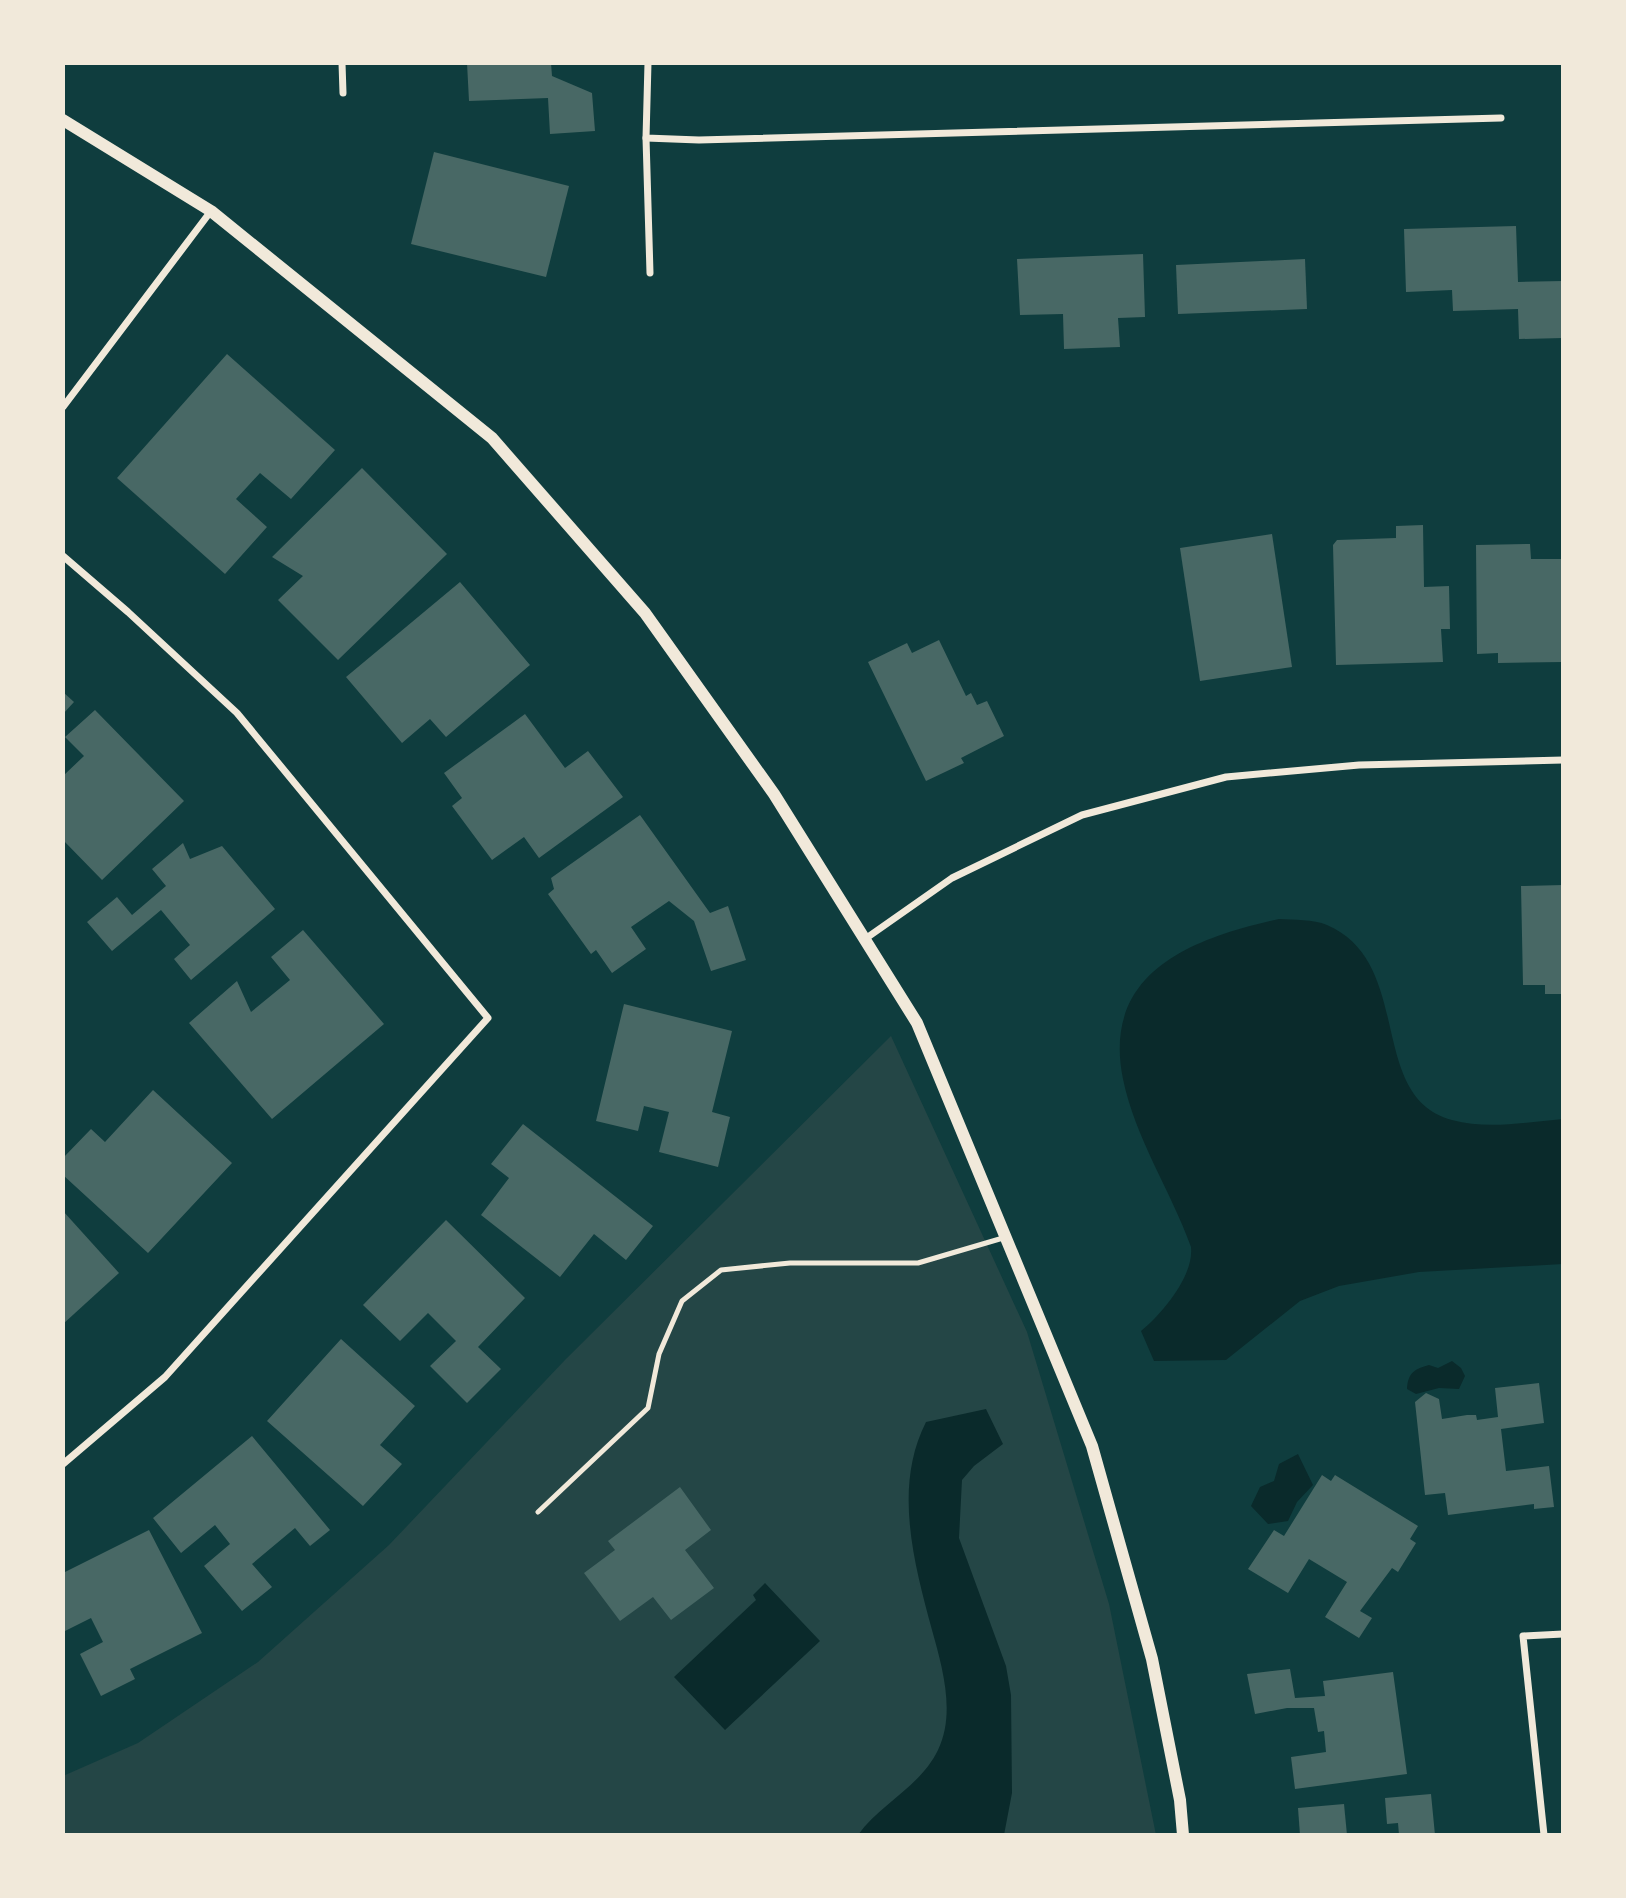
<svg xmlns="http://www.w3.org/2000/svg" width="1626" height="1898" font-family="'PT Serif',serif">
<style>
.green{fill:#244646}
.water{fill:#0a2a2b}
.building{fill:#486865}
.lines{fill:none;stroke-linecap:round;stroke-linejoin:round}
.service{stroke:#f1e9da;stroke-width:5}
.minor{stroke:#f1e9da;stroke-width:7}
.tertiary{stroke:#f1e9da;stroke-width:12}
</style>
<rect width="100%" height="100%" fill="#0f3d3e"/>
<path class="green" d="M891 1036 1027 1332 1109 1604 1156 1835H63V1776L138 1743 258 1662 389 1545 565 1360Z"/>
<g class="water">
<path d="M1279 919C1294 920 1313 919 1327 925 1415 963 1366 1097 1452 1120 1488 1130 1526 1122 1563 1119V1264L1419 1272 1339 1286 1300 1301 1226 1360 1154 1361 1141 1331C1162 1314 1194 1276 1191 1247 1171 1191 1135 1138 1123 1079 1101 971 1194 938 1279 919Z"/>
<path d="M1452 1361 1461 1368 1465 1376 1459 1389 1439 1388 1416 1394 1407 1389C1408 1372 1415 1369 1429 1365L1438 1368Z"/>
<path d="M986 1409 1003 1444 974 1466 962 1480 959 1538 1006 1666 1011 1695 1012 1793 1004 1835H858C881 1803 920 1787 938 1750 956 1713 942 1666 932 1630 914 1563 893 1487 926 1422Z"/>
<path d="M1298 1454 1313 1485 1297 1502 1288 1521 1268 1524 1251 1506 1260 1487 1274 1481 1279 1464Z"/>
<path d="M765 1583 820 1641 725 1730 674 1677 756 1600 753 1595Z"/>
</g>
<g class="building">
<path d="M467 63H551L552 76 592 93 595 131 550 134 548 98 469 101Z"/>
<path d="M434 152 569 186 546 277 411 244Z"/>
<path d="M1516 226 1518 282 1563 281V338L1519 339 1518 309 1453 311 1452 290 1406 292 1404 229Z"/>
<path d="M1143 254 1145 317 1118 318 1120 347 1064 349 1063 314 1020 315 1017 259Z"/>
<path d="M1305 259 1307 309 1178 314 1176 265Z"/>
<path d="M227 354 335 450 291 499 260 473 236 499 267 527 225 574 117 478Z"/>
<path d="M362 468 447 554 338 660 278 600 303 576 272 557Z"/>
<path d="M1423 525 1424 587 1449 586 1450 629H1441L1443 662 1336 665 1333 545 1337 540 1396 538V526Z"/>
<path d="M1272 534 1292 667 1200 681 1180 548Z"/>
<path d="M1530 544 1531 559H1563V662L1498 663V653L1477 654 1476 545Z"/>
<path d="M460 582 530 665 446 737 430 719 402 743 346 677Z"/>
<path d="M939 640 966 696 971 693 977 705 987 701 1004 736 961 758 964 763 926 781 868 662 907 643 912 653Z"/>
<path d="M63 692 74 702 63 714Z"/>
<path d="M95 710 184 801 102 880 63 840V776L84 756 65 737Z"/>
<path d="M525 714 565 768 588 751 623 797 539 858 524 837 492 860 452 806 462 798 444 773Z"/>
<path d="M640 815 710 913 728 906 746 960 711 971 694 921 669 901 631 927 646 949 612 973 596 950 591 954 548 894 554 889 551 878Z"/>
<path d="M183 843 190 859 222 846 275 909 191 980 174 959 190 945 161 910 112 951 87 922 117 897 132 915 166 886 152 869Z"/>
<path d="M1563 885V994H1545V985H1523L1521 886Z"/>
<path d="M303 930 384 1024 272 1119 189 1023 237 981 251 1012 290 980 271 957Z"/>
<path d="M624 1004 732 1031 712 1112 730 1117 718 1167 659 1152 669 1112 644 1106 638 1131 596 1121Z"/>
<path d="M153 1090 232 1163 148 1253 63 1175V1158L91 1129 105 1142Z"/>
<path d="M523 1124 653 1226 626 1260 594 1234 560 1277 481 1215 509 1178 491 1164Z"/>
<path d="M63 1211 119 1273 63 1324Z"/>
<path d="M446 1220 525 1298 478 1347 501 1369 467 1403 430 1366 456 1341 428 1313 400 1341 363 1305Z"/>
<path d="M341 1339 415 1406 380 1445 402 1464 363 1506 267 1421Z"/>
<path d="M1539 1383 1544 1423 1501 1429 1506 1471 1549 1466 1554 1507 1534 1509V1504L1448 1515 1445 1493 1425 1495 1415 1402 1426 1393 1439 1399 1442 1419 1467 1415H1476L1477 1420 1498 1417 1495 1388Z"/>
<path d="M252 1436 330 1530 310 1546 295 1528 252 1564 272 1587 242 1611 204 1566 230 1544 215 1525 181 1553 153 1518Z"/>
<path d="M1322 1475 1331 1481 1335 1475 1418 1526 1410 1539 1416 1543 1398 1572 1392 1568 1360 1611 1372 1618 1359 1638 1325 1617 1347 1582 1309 1559 1288 1593 1248 1569 1274 1530 1284 1536Z"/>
<path d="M680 1487 711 1530 685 1550 714 1588 671 1620 653 1597 620 1621 584 1573 615 1550 608 1541Z"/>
<path d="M149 1530 202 1633 130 1669 135 1679 101 1696 80 1654 103 1642 91 1618 63 1632V1573Z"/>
<path d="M1290 1669 1295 1698 1325 1696 1323 1681 1393 1672 1407 1774 1295 1789 1291 1757 1326 1752 1324 1731 1318 1732 1314 1708H1287L1255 1714 1247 1674Z"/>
<path d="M1431 1794 1435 1835H1399L1398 1823 1387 1824 1385 1798Z"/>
<path d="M1344 1804 1347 1835H1300L1298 1808Z"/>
</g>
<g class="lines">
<path class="service" d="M538 1512 648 1408 659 1354 682 1301 721 1270 790 1263H918L1003 1238"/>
<g class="minor">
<path d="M342 63 343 93"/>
<path d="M648 63 646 138 699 140 1501 118"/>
<path d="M646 138 650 273"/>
<path d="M63 407 211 211"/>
<path d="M63 556 128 612 237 713 488 1018 165 1377 63 1464"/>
<path d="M865 939 952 878 1082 815 1226 777 1359 765 1563 760"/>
<path d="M1544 1835 1523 1636 1563 1634"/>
</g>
<path class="tertiary" d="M63 120 211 211 492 438 645 613 774 794 917 1023 1092 1446 1152 1659 1180 1800 1183 1835"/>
</g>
<rect width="1626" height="1898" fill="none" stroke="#f1e9da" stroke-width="130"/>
</svg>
